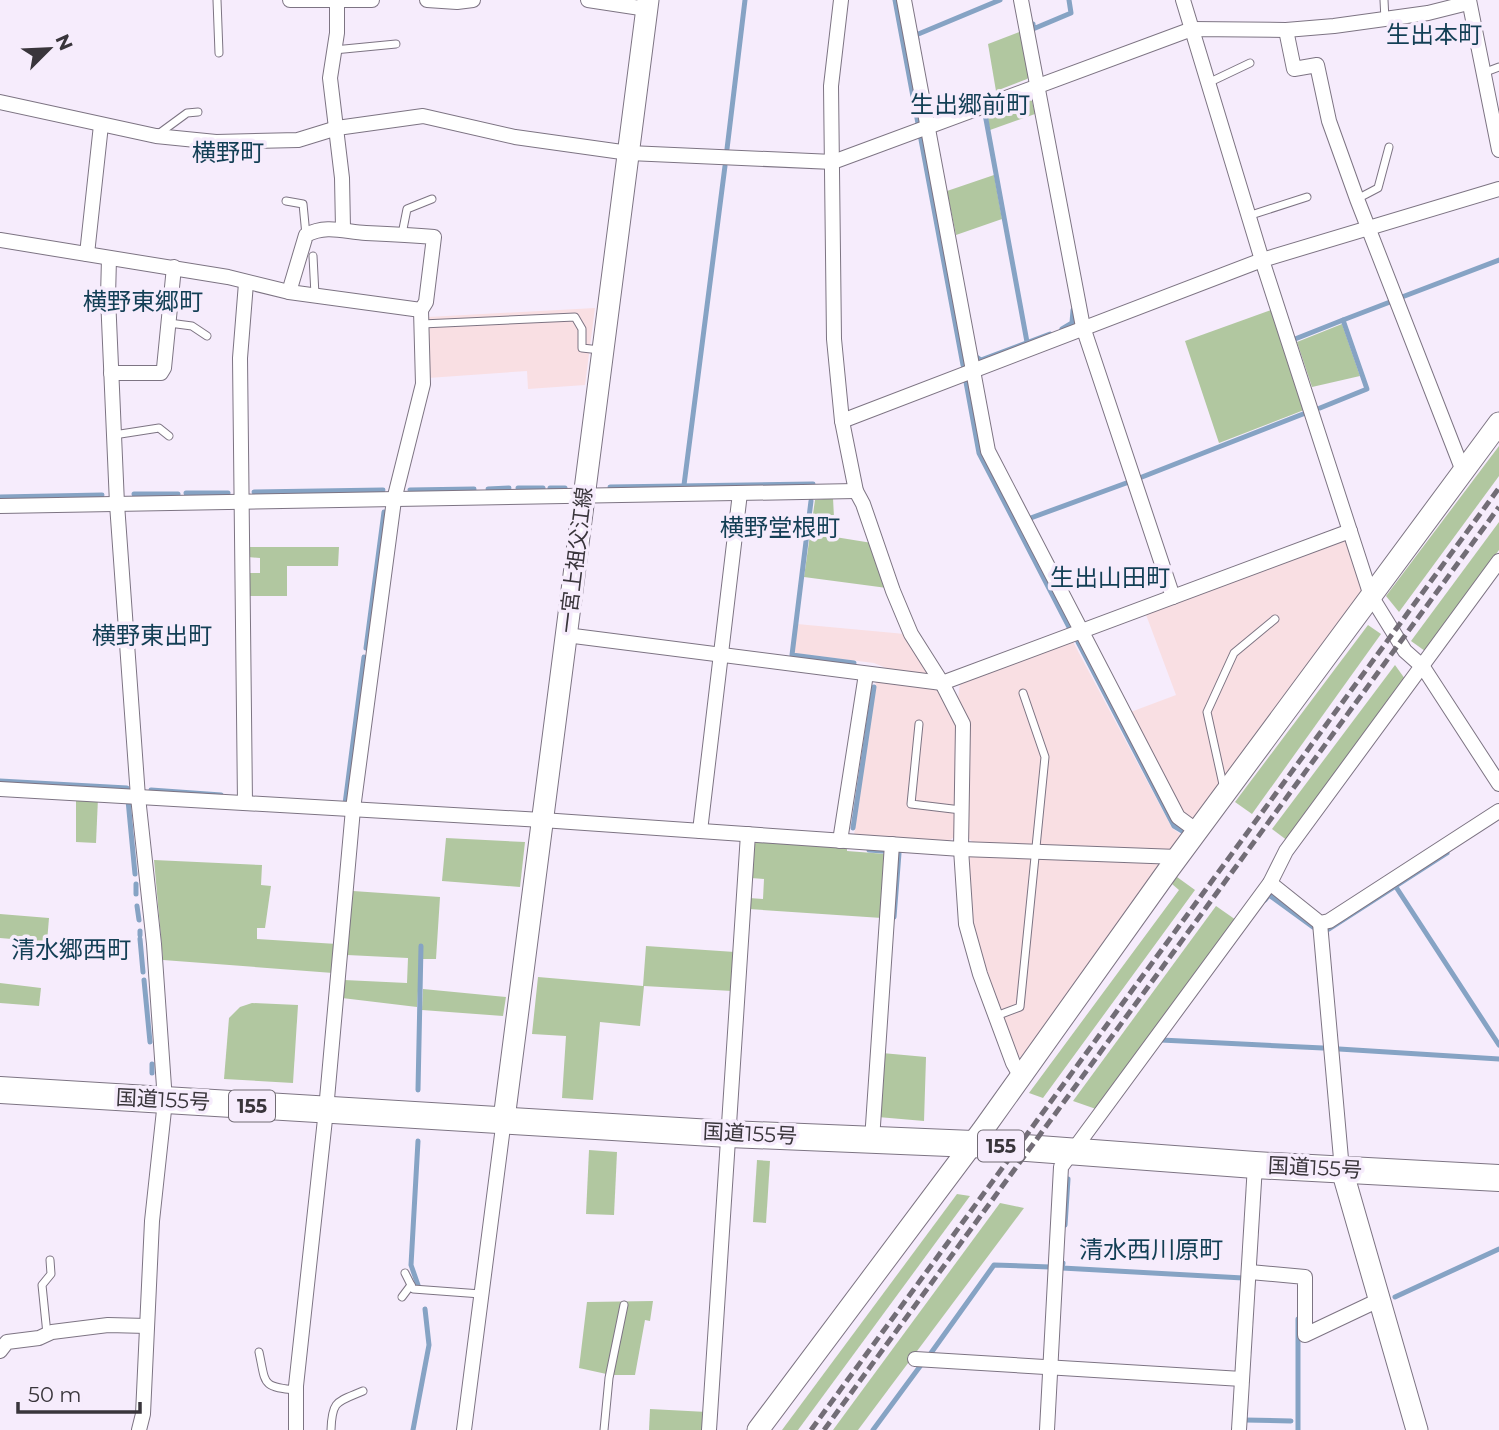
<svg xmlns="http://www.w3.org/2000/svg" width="1499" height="1430" font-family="Montserrat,'Noto Sans JP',sans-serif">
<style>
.industrial{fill:#f9dfe3}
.green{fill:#b1c7a0}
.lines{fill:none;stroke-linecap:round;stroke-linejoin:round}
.stream{stroke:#86a3c4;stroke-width:5}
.lane-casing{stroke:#7d7483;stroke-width:9}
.street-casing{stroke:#7d7483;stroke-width:16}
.secondary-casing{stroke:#7d7483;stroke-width:23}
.highway-casing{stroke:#7d7483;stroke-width:28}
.lane{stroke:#fff;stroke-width:7}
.street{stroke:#fff;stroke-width:14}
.secondary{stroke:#fff;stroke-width:21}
.highway{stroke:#fff;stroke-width:26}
.rail{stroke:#726d76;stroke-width:5;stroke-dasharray:10 5;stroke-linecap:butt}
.labels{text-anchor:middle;stroke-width:7;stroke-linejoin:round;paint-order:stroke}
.shield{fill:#f6ecfc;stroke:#726c75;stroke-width:2}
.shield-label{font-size:19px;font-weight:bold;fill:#39353b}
.street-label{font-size:21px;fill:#39353b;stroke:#f6ecfc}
.quarter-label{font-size:24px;fill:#133f55;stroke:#f6ecfc}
</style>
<rect width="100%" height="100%" fill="#f6ecfc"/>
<g class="industrial">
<path d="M595 308 585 385 528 389 527 371 428 378V317Z"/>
<path d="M1343 538 1348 545 1362 587 1359 601 1193 823 1180 814 1128 713 1176 695 1145 612Z"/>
<path d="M797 624 905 634 929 671 928 676 893 671 874 663 794 653Z"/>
<path d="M1071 638 1172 828 1183 836 1172 852 974 843 966 836V722L958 699 960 682Z"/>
<path d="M876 681 942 690 958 727 954 837 949 841 854 835Z"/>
<path d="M973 854 1157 863 1160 869 1021 1057 1016 1055 979 956 971 924 968 860Z"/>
</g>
<g class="green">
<path d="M1022 31 1031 75 1027 79 996 91 988 44Z"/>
<path d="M1028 99 1032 101 1035 114 990 130 987 114Z"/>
<path d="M994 175 1002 219 956 235 947 191Z"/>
<path d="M1271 310 1304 410 1219 443 1185 341Z"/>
<path d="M1342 324 1360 376 1312 387 1297 342Z"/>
<path d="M1499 446V476L1399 612 1386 596Z"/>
<path d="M833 498 835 537 872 543 887 588 804 577 815 500Z"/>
<path d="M1499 522V550L1425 651 1411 641Z"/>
<path d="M248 547H339L338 566H287V596H249L248 573H260V558L248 557Z"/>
<path d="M1368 625 1381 634 1252 814 1235 802Z"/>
<path d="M1395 665 1405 679 1288 841 1272 829Z"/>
<path d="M76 797 98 798 96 843 76 842Z"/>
<path d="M446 838 525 842 520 887 442 881Z"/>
<path d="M757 841 847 848V851L886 854 882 918 749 909V898L763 899 764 879 751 878 752 848Z"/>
<path d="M154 860 262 865 261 885 271 886 265 928H257V939L337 944 333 973 163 960Z"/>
<path d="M1177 877 1195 890 1043 1098 1029 1093 1179 890 1172 884Z"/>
<path d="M353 891 440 897 436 959H420L417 1007 342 998 344 980 407 983 408 958 347 955Z"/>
<path d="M1216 906 1236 920 1096 1109 1073 1101Z"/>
<path d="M0 914 49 918 47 942 0 938Z"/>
<path d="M646 946 735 952 732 991 644 986 640 1026 600 1022 593 1100 562 1098 566 1036 532 1034 538 977 643 986Z"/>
<path d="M0 983 41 988 39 1006 0 1003Z"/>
<path d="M423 989 506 997 503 1016 422 1010Z"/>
<path d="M252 1003 298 1005 293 1083 224 1079 229 1018 240 1007Z"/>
<path d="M882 1053 926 1057 924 1121 878 1117Z"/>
<path d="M589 1150 617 1152 614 1215 586 1214Z"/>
<path d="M757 1160 770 1161 766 1223 753 1222Z"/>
<path d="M957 1194 970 1196 798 1430H782Z"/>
<path d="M1000 1203 1024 1208 858 1430H833Z"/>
<path d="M653 1301 650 1321 645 1320 635 1375H611L579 1368 587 1302Z"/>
<path d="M650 1409 707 1412 706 1430H649Z"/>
</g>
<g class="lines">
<g class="stream">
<path d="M895 0 963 365"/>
<path d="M1033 24V29L1071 13 1069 0"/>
<path d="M917 39 916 35 1000 0"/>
<path d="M985 114 1027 342"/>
<path d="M727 149 745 0"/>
<path d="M1402 297 1499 260"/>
<path d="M1062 329 1072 323 1073 310"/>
<path d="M1295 339 1343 320"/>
<path d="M975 356 981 360 1050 334"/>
<path d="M966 382 979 453 1069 627"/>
<path d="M1320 408 1367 389 1343 320 1390 302"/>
<path d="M1142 477 1303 414"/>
<path d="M684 485 725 166"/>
<path d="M610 487 813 484"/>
<path d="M518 488H543"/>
<path d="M550 488H565"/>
<path d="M488 489 509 488"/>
<path d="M410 490 474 489"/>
<path d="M254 492 383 490"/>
<path d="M186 493H228"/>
<path d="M134 494H178"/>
<path d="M0 497 102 495"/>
<path d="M811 501 792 655 854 663"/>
<path d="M1028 519 1129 482"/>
<path d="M1078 642 1174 826 1184 832"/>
<path d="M366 648 384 512"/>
<path d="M0 781 127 788"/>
<path d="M151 790 221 795"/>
<path d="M128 800 135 874"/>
<path d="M342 804H345L364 657"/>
<path d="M853 828 874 687"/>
<path d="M869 850 883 851"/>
<path d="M136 884V894"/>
<path d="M1396 887 1499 1045"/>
<path d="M1265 900 1269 895 1313 927"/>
<path d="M137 906 139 920"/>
<path d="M894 917 899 853"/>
<path d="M1329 929 1447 853"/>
<path d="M140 931V935"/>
<path d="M140 939 143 972"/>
<path d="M144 980 150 1042"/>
<path d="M1163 1037 1161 1040 1323 1048"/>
<path d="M1339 1049 1499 1059"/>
<path d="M152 1064V1073"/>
<path d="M418 1090 421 946"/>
<path d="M1065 1225 1068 1179"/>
<path d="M1063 1263 1062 1268 1243 1278"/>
<path d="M418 1285 411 1265 418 1141"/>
<path d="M1395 1297 1499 1249"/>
<path d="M1298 1319V1430"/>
<path d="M931 1353 994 1265 1050 1267"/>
<path d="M1245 1420 1291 1421"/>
<path d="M413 1430 429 1345 425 1309"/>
<path d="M873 1430 921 1365"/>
</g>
<g class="lane-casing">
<g id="lane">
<path d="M217 0 219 53"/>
<path d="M1384 0 1385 20"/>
<path d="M334 50 396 44"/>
<path d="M1483 73 1499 67"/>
<path d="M1208 83 1250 63"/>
<path d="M157 135 187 113 198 112"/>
<path d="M1357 199 1378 188 1389 147"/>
<path d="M286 201 303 204 306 235"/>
<path d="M1248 216 1307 197"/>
<path d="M402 234 407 209 432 199"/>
<path d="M313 256 315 295"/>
<path d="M169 323 192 326 207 336"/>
<path d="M422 324 575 317 582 329V348L600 350"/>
<path d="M114 435 159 428 169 436"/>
<path d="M919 724 911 804 961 810"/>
<path d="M1224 789 1207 712 1234 653 1275 619"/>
<path d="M996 1016 1020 1007 1045 757 1023 693"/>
<path d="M405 1273 413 1289 481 1294"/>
<path d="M402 1297 411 1285"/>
<path d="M47 1334 42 1285 51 1274 50 1260"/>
<path d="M259 1352C266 1384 261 1387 296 1390"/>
<path d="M331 1430C332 1400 337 1402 363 1391"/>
<path d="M604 1430 609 1378 624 1305"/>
</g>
</g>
<g class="street-casing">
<g id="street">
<path d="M290 0H372"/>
<path d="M337 0V33L330 78 342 178 343 228"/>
<path d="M427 0 457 2 473 0"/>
<path d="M588 0 647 9"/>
<path d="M841 0 831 86 834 339 842 421 856 491 863 504 893 591 911 634 942 683 963 724 961 849 966 924 980 974 1013 1063 1021 1077"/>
<path d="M904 0 988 451 1178 817 1197 831"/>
<path d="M1021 0 1083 327 1173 597"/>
<path d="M1183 0 1262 260 1371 596 1405 651 1423 667 1499 784"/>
<path d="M1469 0 1499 150"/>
<path d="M1286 30 1294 69 1317 65 1329 121 1357 199 1463 471"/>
<path d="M0 102 156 136 216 142 298 140 337 128 423 116 515 137 629 153 833 162 1192 29 1286 30 1334 26 1428 13 1468 3"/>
<path d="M0 240 228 277 289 292 306 235C327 224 345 232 366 233 389 234 411 235 434 237L426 302 421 310 423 384 394 500 353 809 326 1110 296 1386V1430"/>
<path d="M87 254 101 125"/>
<path d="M109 258 108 297 117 504 138 797 154 944 165 1101 152 1221 143 1414 139 1430"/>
<path d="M289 292 421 310"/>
<path d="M111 373H161L164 368 174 267"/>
<path d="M842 421 1262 260 1499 189"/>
<path d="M0 506 856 491"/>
<path d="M566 635 942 683 1350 531"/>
<path d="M0 789 542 820 961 849 1178 857"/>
<path d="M245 803 240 358 246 283"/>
<path d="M700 831 740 493"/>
<path d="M840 841 866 674"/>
<path d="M1270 883 1320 923 1329 921 1499 811"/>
<path d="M1320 923 1342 1170"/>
<path d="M872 1140 892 844"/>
<path d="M1250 1272 1305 1277V1335L1379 1300"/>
<path d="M0 1351 7 1342 39 1338 52 1332 108 1325 147 1326"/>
<path d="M915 1359 1242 1379"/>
<path d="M464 1430 504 1119"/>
<path d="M709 1430 748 834"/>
<path d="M1047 1430 1061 1167 1270 883 1286 851 1499 561"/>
<path d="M1239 1430 1255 1165"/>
</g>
</g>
<g class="secondary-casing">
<g id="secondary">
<path d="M504 1119 648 0"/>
<path d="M1342 1170 1417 1430"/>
<path d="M758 1430 982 1131 1169 869 1499 423"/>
</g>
</g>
<g class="highway-casing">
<path id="highway" d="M0 1090 729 1134 973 1144 1255 1165 1499 1178"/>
</g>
<use href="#lane" class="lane"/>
<use href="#street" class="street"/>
<use href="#secondary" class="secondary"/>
<use href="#highway" class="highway"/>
<g class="rail">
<path d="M811 1430 1499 488"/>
<path d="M824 1430 1499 507"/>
</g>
</g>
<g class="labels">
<g class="shield">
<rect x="229" y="1090.5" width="46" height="31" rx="5"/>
<rect x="978" y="1130.5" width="46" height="31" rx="5"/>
</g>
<g class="shield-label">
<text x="252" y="1113">155</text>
<text x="1001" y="1153">155</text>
</g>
<g class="street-label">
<text transform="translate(576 560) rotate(-83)" y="7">一宮上祖父江線</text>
<text transform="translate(163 1100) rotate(3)" y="7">国道155号</text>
<text transform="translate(750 1134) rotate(3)" y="7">国道155号</text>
<text transform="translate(1315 1168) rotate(3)" y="7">国道155号</text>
</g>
<g class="quarter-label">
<text x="1434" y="43">生出本町</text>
<text x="970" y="113">生出郷前町</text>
<text x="228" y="161">横野町</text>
<text x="143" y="310">横野東郷町</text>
<text x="780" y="536">横野堂根町</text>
<text x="1110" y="586">生出山田町</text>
<text x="152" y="644">横野東出町</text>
<text x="71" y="958">清水郷西町</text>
<text x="1151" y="1258">清水西川原町</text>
</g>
</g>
<g transform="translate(49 49) rotate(66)" stroke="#f6ecfc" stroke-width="5" paint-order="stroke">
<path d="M0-5L12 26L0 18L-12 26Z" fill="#39353b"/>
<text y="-10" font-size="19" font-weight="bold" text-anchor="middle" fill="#39353b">N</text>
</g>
<path d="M18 1402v10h122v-10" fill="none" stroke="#39353b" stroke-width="3.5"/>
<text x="28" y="1402" font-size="21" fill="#39353b" stroke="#f6ecfc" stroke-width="5" paint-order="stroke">50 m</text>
</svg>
